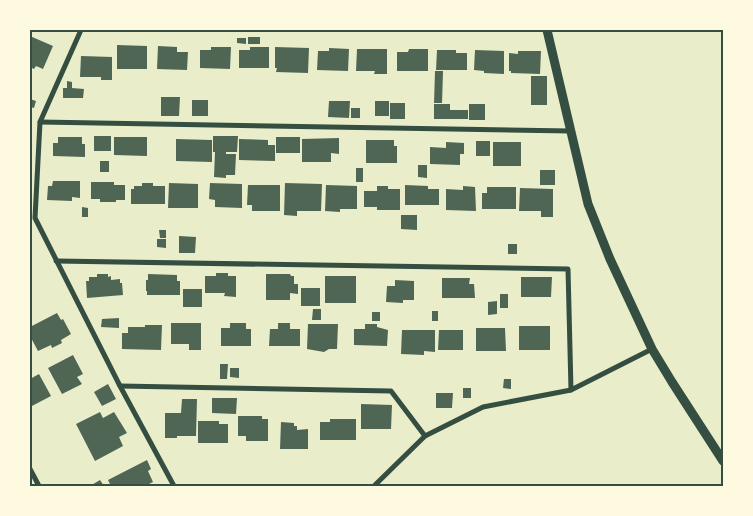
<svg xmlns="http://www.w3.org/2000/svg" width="753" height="516" font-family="'DM Sans',sans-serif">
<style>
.building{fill:#4f6655}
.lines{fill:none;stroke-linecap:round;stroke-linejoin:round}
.minor{stroke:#344e41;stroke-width:5}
.tertiary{stroke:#344e41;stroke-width:9}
.neatline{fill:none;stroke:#344e41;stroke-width:2}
</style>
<rect width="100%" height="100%" fill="#e9edc9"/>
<g class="building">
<path d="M30 36 53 46 43 69 36 66 34 69 30 67Z"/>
<rect x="248" y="37" width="12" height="7"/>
<path d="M237 38H246V44L237 43Z"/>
<path d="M117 45 147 46V69H117Z"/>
<path d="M158 46 177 47V52H188L187 70 157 69Z"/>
<path d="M211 47H231L230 69 200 68V50H211Z"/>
<path d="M250 47H269V68H239V50H250Z"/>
<path d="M275 47 309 48 308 73 276 72 277 68H275Z"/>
<path d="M329 48 349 49 348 71 317 70 318 51H329Z"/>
<path d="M357 49H387V74H374L375 71H356Z"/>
<path d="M409 49H428V71H397V52H408Z"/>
<path d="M437 50H456V53H467V70H436Z"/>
<path d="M475 50 504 51V74L484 73V71L474 70Z"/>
<path d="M518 51H541L540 74 511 73V71H509V53L518 54Z"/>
<path d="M81 56 112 57V80H101V77H80Z"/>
<path d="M435 71H443L442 103H434Z"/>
<rect x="531" y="76" width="16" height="29"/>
<path d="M67 81 72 82V88L84 89 83 98H63V88H67Z"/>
<path d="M161 97H180L179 116H161Z"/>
<path d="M30 99 36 101 34 108 30 107Z"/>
<rect x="192" y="100" width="16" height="16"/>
<path d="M329 101H350L349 118 328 117Z"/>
<rect x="375" y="101" width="14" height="15"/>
<rect x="390" y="103" width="15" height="16"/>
<path d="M434 104H450V110H468V119H434Z"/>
<rect x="469" y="104" width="16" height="16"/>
<rect x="351" y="108" width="9" height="10"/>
<rect x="94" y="136" width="17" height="15"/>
<path d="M213 136H238L237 152H226V154H236L235 175H226V178L214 177 215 152H213Z"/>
<path d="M58 137H82V144H85V157L53 156V143H58Z"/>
<path d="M114 137H147V156L114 155Z"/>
<rect x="276" y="137" width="24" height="16"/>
<path d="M339 138V154L331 153V162H302V139Z"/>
<path d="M176 139 212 140V162L176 161Z"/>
<path d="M239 139 268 140V145H275V161L239 160Z"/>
<path d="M366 140H394V146H397V163H366Z"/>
<rect x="476" y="141" width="14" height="15"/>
<path d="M446 142 464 143V154H460V165L430 164V147L446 148Z"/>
<rect x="493" y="142" width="28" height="24"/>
<rect x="100" y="161" width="9" height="11"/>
<path d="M418 165H427V178L418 177Z"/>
<rect x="356" y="168" width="7" height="14"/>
<rect x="540" y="170" width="15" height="15"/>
<path d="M53 181H80V198L72 197V201L47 200 48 186H52Z"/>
<path d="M91 182H114V185H125V200H116V202H100V199H91Z"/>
<path d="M142 183H153V186H165V204H131V189H134V186H142Z"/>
<path d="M169 183 198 184V208H168Z"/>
<path d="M210 183 242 184V208L215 207V200L209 199Z"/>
<path d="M285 183 322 184 321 211H297V216L284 215Z"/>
<path d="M248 185H280V211H252V205H247Z"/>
<path d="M326 185 357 186V209H340V212L325 211Z"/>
<path d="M405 185 428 186V189H439V205H405Z"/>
<path d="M377 186H388V189H400V210H377V207H364V191H377Z"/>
<path d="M463 186 475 187 476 211 446 210V189L463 190Z"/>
<path d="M487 187H516V209H482V193H487Z"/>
<path d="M520 188 553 189V217H541V211H519Z"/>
<path d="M82 207 88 208V217H82Z"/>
<path d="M401 215H417V230L401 229Z"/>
<path d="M159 230H166V238H160Z"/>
<path d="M179 236 196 237 195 253H179Z"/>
<path d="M157 239H166V248L157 247Z"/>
<rect x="508" y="244" width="9" height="10"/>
<path d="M216 273H228V276H236V297L224 296 225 293H205V276H216Z"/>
<path d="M97 274H108V277L111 276V280L120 279V283H122L123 295 87 298 86 281H89V277H97Z"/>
<path d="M148 274 177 275V281H180V295H147V291H146V280H148Z"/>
<path d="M266 274H290L291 276H294V284H298V294L290 293V300H266Z"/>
<rect x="325" y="276" width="31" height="27"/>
<path d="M521 277H552L551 297H521Z"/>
<path d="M442 278H470L469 284H474L475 298H442Z"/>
<path d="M395 280 414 281V300H403V303L386 302 387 286H395Z"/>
<rect x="301" y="288" width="19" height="18"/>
<rect x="183" y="289" width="19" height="18"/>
<rect x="500" y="294" width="8" height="14"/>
<path d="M497 301V314L488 315V302Z"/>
<path d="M313 309H321V320H312Z"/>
<rect x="432" y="311" width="6" height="10"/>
<rect x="372" y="312" width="8" height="9"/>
<path d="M57 313 61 320 63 319 71 334 61 340 62 343 52 348 51 345 38 351 30 336V327Z"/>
<path d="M119 318V328L101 327 102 319Z"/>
<path d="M171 323H201V350H189V344H171Z"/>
<path d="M230 323H246V329H251V346H221V328H230Z"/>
<path d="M278 323H290V329H300V346H269L270 329H278Z"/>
<path d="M308 324H338L337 349H329L324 352 307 349Z"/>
<path d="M365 324H377V327L388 330 387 346 354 345V329H365Z"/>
<path d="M145 325H162L161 350 122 349V333H128V327H145Z"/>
<rect x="519" y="326" width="31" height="24"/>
<path d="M476 328H505L506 351H476Z"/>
<path d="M402 330H435V352L424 351V355L401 354Z"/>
<path d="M439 330H463V350H438Z"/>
<path d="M73 355 83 374 77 377 82 384 62 394 48 368Z"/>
<path d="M220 364H228L227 379H220Z"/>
<path d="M230 368H239V378L230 377Z"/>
<path d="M39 374 51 396 30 407V379Z"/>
<path d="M504 379H511V389L503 388Z"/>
<path d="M108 384 116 399 102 406 94 392Z"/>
<rect x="463" y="388" width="8" height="10"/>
<path d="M436 393H453L452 408H436Z"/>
<path d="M212 398H237L236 414 212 413Z"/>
<path d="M182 399H197L196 436H177V438H165V413H181Z"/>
<path d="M361 404 392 405 391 429H361Z"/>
<path d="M100 412 103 418 114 412 127 433 119 437 123 446 95 461 76 424Z"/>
<path d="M238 416H262V419H268V441H246V436H238Z"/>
<path d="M330 419H356V440H320V422H330Z"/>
<path d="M198 421H219V424H228V443H198Z"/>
<path d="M281 422 294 423V426H297V430L308 429V449H280Z"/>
<path d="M147 460 151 469 148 471 153 482 145 486H111L108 480Z"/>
<path d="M100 480 104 486H90Z"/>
</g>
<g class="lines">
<g class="minor">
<path d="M81 30 40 122 35 218 120 386 174 486"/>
<path d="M40 122 571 131"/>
<path d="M56 261 568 269 571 390"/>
<path d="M120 386 391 391 425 436"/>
<path d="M30 469 39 486"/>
<path d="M374 486 425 436 483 407 571 390 652 349"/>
</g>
<path class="tertiary" d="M547 30 588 204 610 259 652 349 672 382 723 461"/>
</g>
<rect width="753" height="516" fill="none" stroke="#fefae0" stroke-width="62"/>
<rect x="31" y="31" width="691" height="454" class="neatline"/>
</svg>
